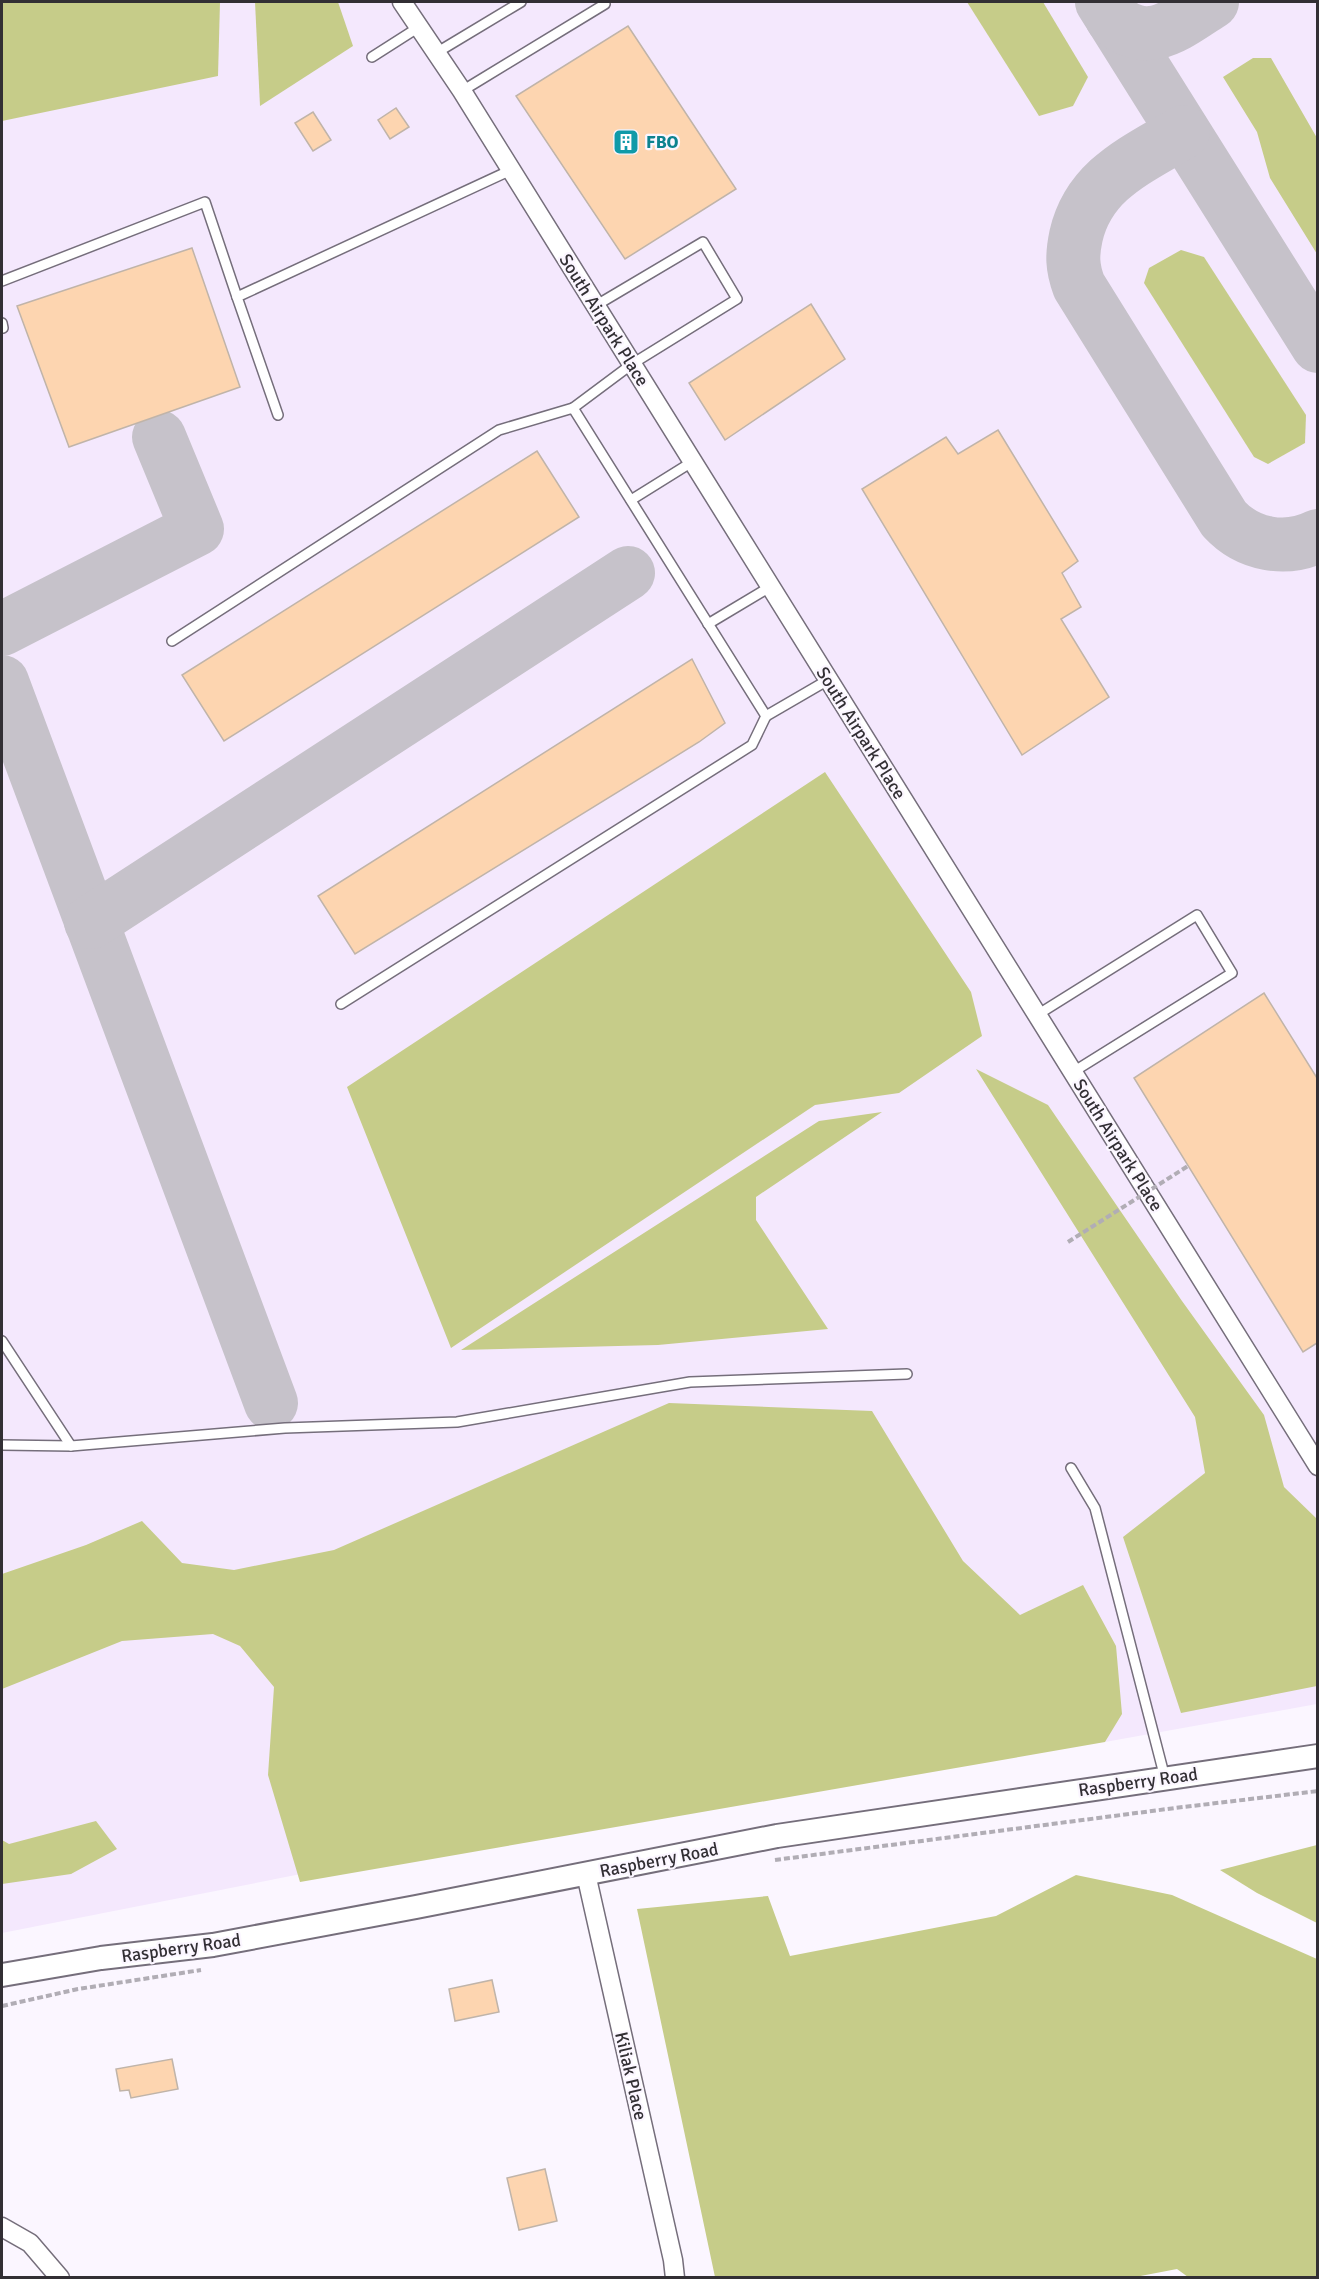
<svg xmlns="http://www.w3.org/2000/svg" width="1319" height="2279" font-family="Signika,sans-serif">
<style>
.built{fill:#f4e8fd}
.green{fill:#c6cc89}
.lines{fill:none;stroke-linecap:round;stroke-linejoin:round}
.taxiway{stroke:#c6c2ca;stroke-width:54}
.building{fill:#fdd5b0;stroke:#c0b4a9;stroke-width:1.5}
.service-casing{stroke:#756e7b;stroke-width:12}
.minor-casing{stroke:#756e7b;stroke-width:21}
.tertiary-casing{stroke:#756e7b;stroke-width:26}
.path{stroke:#b1adb5;stroke-width:4;stroke-dasharray:6 3;stroke-linecap:butt}
.service{stroke:#fff;stroke-width:9}
.minor{stroke:#fff;stroke-width:18}
.tertiary{stroke:#fff;stroke-width:22}
.path-bridge{stroke:#b1adb5;stroke-width:4;stroke-dasharray:6 3;stroke-linecap:butt}
.labels{text-anchor:middle;stroke-width:4.5;stroke-linejoin:round;paint-order:stroke}
.culture-label{font-size:18px;font-weight:bold;fill:#0d838f;stroke:#fbf6ff;text-anchor:start}
.street-label{font-size:18px;fill:#322f34;stroke:#fbf6ff}
</style>
<rect width="100%" height="100%" fill="#fbf6ff"/>
<path class="built" d="M2 2H1317V1704L1105 1742 1122 1712 2 1933Z"/>
<g class="green">
<path d="M2 2H220L218 76 2 121Z"/>
<path d="M255 2H338L353 46 260 106Z"/>
<path d="M967 2H1043L1088 77 1073 106 1039 116Z"/>
<path d="M1253 58H1271L1317 138V254L1270 178 1257 132 1223 77Z"/>
<path d="M1181 250 1204 257 1306 415 1305 443 1268 464 1254 457 1144 283 1149 268Z"/>
<path d="M825 772 971 992 982 1036 899 1093 815 1105 451 1348 347 1087Z"/>
<path d="M976 1069 1048 1105 1182 1301 1264 1415 1284 1487 1317 1519V1686L1181 1713 1123 1537 1205 1473 1195 1417Z"/>
<path d="M882 1112 756 1197V1220L828 1329 658 1345 461 1350 819 1121Z"/>
<path d="M669 1403 872 1411 963 1561 1020 1615 1083 1585 1116 1646 1122 1714 1105 1742 300 1882 268 1775 274 1687 240 1646 213 1634 122 1641 2 1689V1574L86 1545 142 1521 182 1563 234 1570 334 1550Z"/>
<path d="M96 1821 117 1849 71 1874 2 1884V1840L9 1844Z"/>
<path d="M1317 1845V1923L1257 1893 1220 1870Z"/>
<path d="M1076 1875 1172 1895 1317 1959V2277H1188L1177 2269 1130 2278 715 2277 637 1909 768 1896 790 1956 996 1916Z"/>
</g>
<g class="lines">
<g class="taxiway">
<path d="M1102 2 1318 346"/>
<path d="M1112 18C1149 51 1178 23 1212 2"/>
<path d="M1183 132C1137 160 1089 179 1076 236 1072 255 1072 267 1079 286L1224 519C1248 545 1286 552 1318 536"/>
<path d="M2 629 197 529 159 437"/>
<path d="M2 682 271 1403"/>
<path d="M91 922 628 573"/>
</g>
</g>
<g class="building">
<path d="M628 26 736 189 625 259 516 96Z"/>
<path d="M396 108 409 127 390 139 378 120Z"/>
<path d="M313 112 331 140 313 151 295 123Z"/>
<path d="M192 248 240 387 69 447 17 306Z"/>
<path d="M811 304 845 359 725 440 689 383Z"/>
<path d="M998 430 1078 561 1062 573 1081 607 1061 619 1109 697 1022 755 862 489 946 437 958 454Z"/>
<path d="M537 451 579 517 224 741 182 675Z"/>
<path d="M692 659 725 723 699 742 355 954 318 896Z"/>
<path d="M1264 993 1317 1078V1343L1303 1352 1134 1078Z"/>
<path d="M492 1980 499 2012 455 2021 449 1989Z"/>
<path d="M172 2059 178 2089 131 2098 129 2090 120 2091 116 2069Z"/>
<path d="M545 2169 557 2221 519 2230 507 2178Z"/>
</g>
<g class="lines">
<g class="service-casing">
<g id="service">
<path d="M436 53 521 2"/>
<path d="M372 57 419 27"/>
<path d="M462 91 605 4"/>
<path d="M2 281 205 202 237 297"/>
<path d="M2 323 3 328"/>
<path d="M573 408 632 364 737 299 703 242 595 306"/>
<path d="M278 415 237 297 511 170"/>
<path d="M631 500 692 462"/>
<path d="M708 624 770 587"/>
<path d="M172 641 499 430 573 408 766 716 752 745 341 1004"/>
<path d="M766 716 828 680"/>
<path d="M1037 1015 1197 915 1232 973 1073 1072"/>
<path d="M2 1341 71 1446"/>
<path d="M2 1445 71 1446 285 1428 457 1422 690 1382 907 1374"/>
<path d="M1071 1468 1095 1508 1165 1778"/>
</g>
</g>
<g class="minor-casing">
<g id="minor">
<path d="M402 2 462 91 1318 1466"/>
<path d="M586 1874 673 2260 675 2278"/>
<path d="M2 2227 30 2243 60 2278"/>
</g>
</g>
<g class="tertiary-casing">
<path id="tertiary" d="M2 1975 101 1958 213 1945 416 1907 777 1836 1318 1756"/>
</g>
<g class="path">
<path d="M775 1860 1175 1808 1318 1791"/>
<path d="M2 2006 78 1989 201 1970"/>
</g>
<use href="#service" class="service"/>
<use href="#minor" class="minor"/>
<use href="#tertiary" class="tertiary"/>
<path class="path-bridge" d="M1068 1242 1188 1166"/>
</g>
<defs>
<g id="building-square" transform="scale(1.35)"><rect x="-9" y="-9" width="18" height="18" rx="4" fill="#0f9aa8" stroke="#fbf6ff"/><path d="M-4-6H4V6H1V3H-1V6H-4ZM-2.5-4.3h1.7v1.8h-1.7ZM.8-4.3h1.7v1.8H.8ZM-2.5-1h1.7V.8h-1.7ZM.8-1h1.7V.8H.8Z" fill="#fff"/></g>
</defs>
<g fill-rule="evenodd">
<use href="#building-square" x="626" y="142"/>
</g>
<g class="labels">
<g class="culture-label">
<text x="646" y="148">FBO</text>
</g>
<g class="street-label">
<text transform="translate(604 320) rotate(58)" y="6">South Airpark Place</text>
<text transform="translate(861 733) rotate(58)" y="6">South Airpark Place</text>
<text transform="translate(1118 1145) rotate(58)" y="6">South Airpark Place</text>
<text transform="translate(1138 1782) rotate(-8)" y="6">Raspberry Road</text>
<text transform="translate(659 1860) rotate(-11)" y="6">Raspberry Road</text>
<text transform="translate(181 1948) rotate(-8)" y="6">Raspberry Road</text>
<text transform="translate(631 2076) rotate(77)" y="6">Kiliak Place</text>
</g>
</g>
<rect width="1319" height="2279" fill="none" stroke="#322f34" stroke-width="6"/>
</svg>
